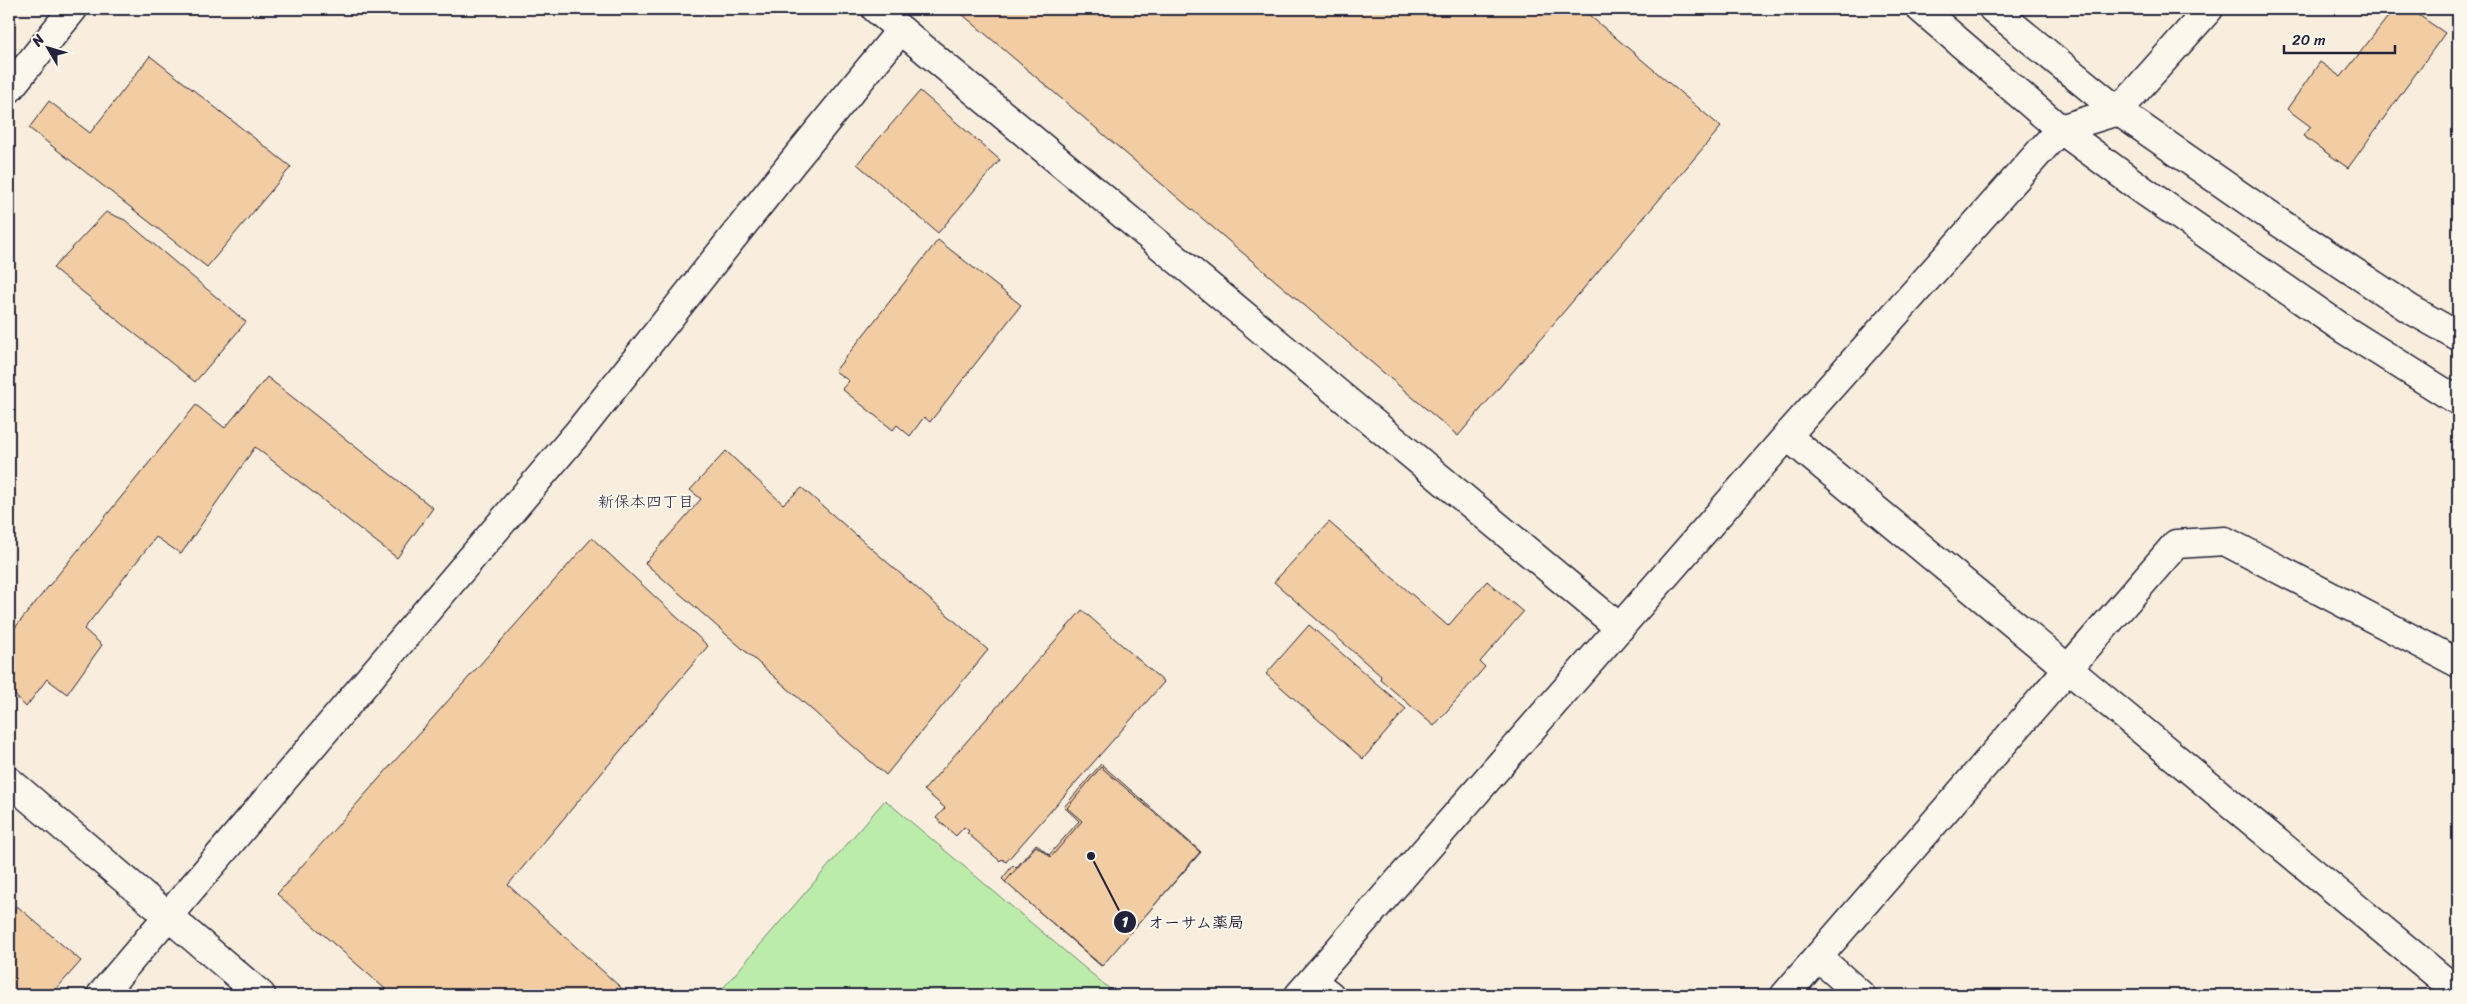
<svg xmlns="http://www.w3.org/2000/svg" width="2467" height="1004" font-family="Sriracha,'Klee One',sans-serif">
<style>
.green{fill:#bcecaa;stroke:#6f8772}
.building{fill:#f2cca2;stroke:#22223b}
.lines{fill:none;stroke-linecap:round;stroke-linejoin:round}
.street-casing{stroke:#22223b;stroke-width:31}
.secondary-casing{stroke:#22223b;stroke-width:31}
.street{stroke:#fbf7ec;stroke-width:28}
.secondary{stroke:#fbf7ec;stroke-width:28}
.labels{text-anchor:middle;stroke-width:4;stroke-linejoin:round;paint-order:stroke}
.neighbourhood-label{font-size:16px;fill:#22223b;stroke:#fbf7ec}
.leader{fill:none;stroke:#22223b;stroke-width:2}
.callout-dot{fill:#22223b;stroke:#fbf7ec;stroke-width:2}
.mark-label{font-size:15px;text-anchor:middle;font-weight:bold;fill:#fff}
.callout-label{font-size:16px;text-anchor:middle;font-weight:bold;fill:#22223b;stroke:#fbf7ec;stroke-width:4;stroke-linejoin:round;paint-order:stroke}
</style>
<rect width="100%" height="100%" fill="#f9eedd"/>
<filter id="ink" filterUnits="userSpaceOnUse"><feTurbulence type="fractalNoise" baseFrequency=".02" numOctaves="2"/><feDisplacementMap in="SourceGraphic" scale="10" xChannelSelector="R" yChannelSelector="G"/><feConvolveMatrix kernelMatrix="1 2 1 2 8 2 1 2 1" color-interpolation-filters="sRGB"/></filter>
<g filter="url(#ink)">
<path class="green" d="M885 800 1117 995H717Z"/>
<g class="building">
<path d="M956 9H1582L1721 127 1458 436Z"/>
<path d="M2394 9H2410L2445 33 2348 168 2303 136 2311 127 2287 109 2320 62 2341 77Z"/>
<path d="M150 56 291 167 207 267 29 128 49 101 90 133Z"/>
<path d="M920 91 1000 160 938 233 857 164Z"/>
<path d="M106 212 125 220 246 322 195 382 53 268Z"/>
<path d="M938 240 1021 305 930 422 924 417 910 436 897 425 893 430 842 389 849 381 835 371Z"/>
<path d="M267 377 433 508 397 558 255 447 181 554 156 537 84 629 102 645 67 694 47 679 26 707 9 689V635L196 405 225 428Z"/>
<path d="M726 451 783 504 802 488 988 650 886 775 645 563 701 499 690 490Z"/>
<path d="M1329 522 1448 626 1487 581 1523 612 1480 662 1485 667 1434 726 1380 679 1381 676 1274 582Z"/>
<path d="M592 538 708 646 508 885 629 995H392L277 894Z"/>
<path d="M1082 610 1164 682 1006 862 1002 859 1000 861 967 833 969 831 964 827 956 836 936 818 945 808 924 790Z"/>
<path d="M1309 625 1406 709 1363 759 1266 674Z"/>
<path d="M1101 764 1201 852 1101 966 1002 879 1013 865 1016 868 1036 844 1049 855 1072 829 1079 821 1064 807Z"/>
<path d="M1101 767 1200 852 1102 966 1005 882 1036 846 1051 857 1082 821 1067 808Z"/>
<path d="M17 906 81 961 51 995H9V916Z"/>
</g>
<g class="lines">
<g class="street-casing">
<g id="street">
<path d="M1787 436 2458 992"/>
<path d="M1818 957 1861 995"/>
<path d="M1312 981 1330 995"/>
<path d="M101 995 580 430 792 163 901 30"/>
<path d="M1785 995 2176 544 2225 541 2458 663"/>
</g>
</g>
<g class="secondary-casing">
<g id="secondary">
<path d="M876 9 1620 628"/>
<path d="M1921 9 2060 129 2144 191 2345 330 2458 401"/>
<path d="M1993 9 2118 111 2271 217 2410 309 2458 336"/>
<path d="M9 89 73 9"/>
<path d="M9 781 261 995"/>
<path d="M1299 995 1787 436 2060 129 2118 111 2209 9"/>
</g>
</g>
<use href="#street" class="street"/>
<use href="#secondary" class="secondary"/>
</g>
</g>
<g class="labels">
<g class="neighbourhood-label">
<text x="646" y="507">新保本四丁目</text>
</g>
</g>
<path class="leader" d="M1091 856L1125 922"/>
<g class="callout-dot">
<circle cx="1091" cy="856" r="5"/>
<circle cx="1125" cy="922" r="12"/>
</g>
<g class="mark-label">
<text x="1125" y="927">1</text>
</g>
<g class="callout-label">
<text x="1196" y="928">オーサム薬局</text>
</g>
<rect width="2467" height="1004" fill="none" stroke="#fbf7ec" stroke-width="30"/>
<rect x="15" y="15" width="2437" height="974" fill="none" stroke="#22223b" stroke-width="2" filter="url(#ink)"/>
<g transform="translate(48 48) rotate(308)" stroke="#fbf7ec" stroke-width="4" paint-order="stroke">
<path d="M0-4L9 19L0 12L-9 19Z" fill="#22223b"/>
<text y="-8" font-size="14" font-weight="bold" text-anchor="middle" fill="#22223b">N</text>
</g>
<path d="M2284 45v8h111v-8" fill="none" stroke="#22223b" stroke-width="2.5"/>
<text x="2292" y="45" font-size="15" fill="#22223b" stroke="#fbf7ec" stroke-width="4" paint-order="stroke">20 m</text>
</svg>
